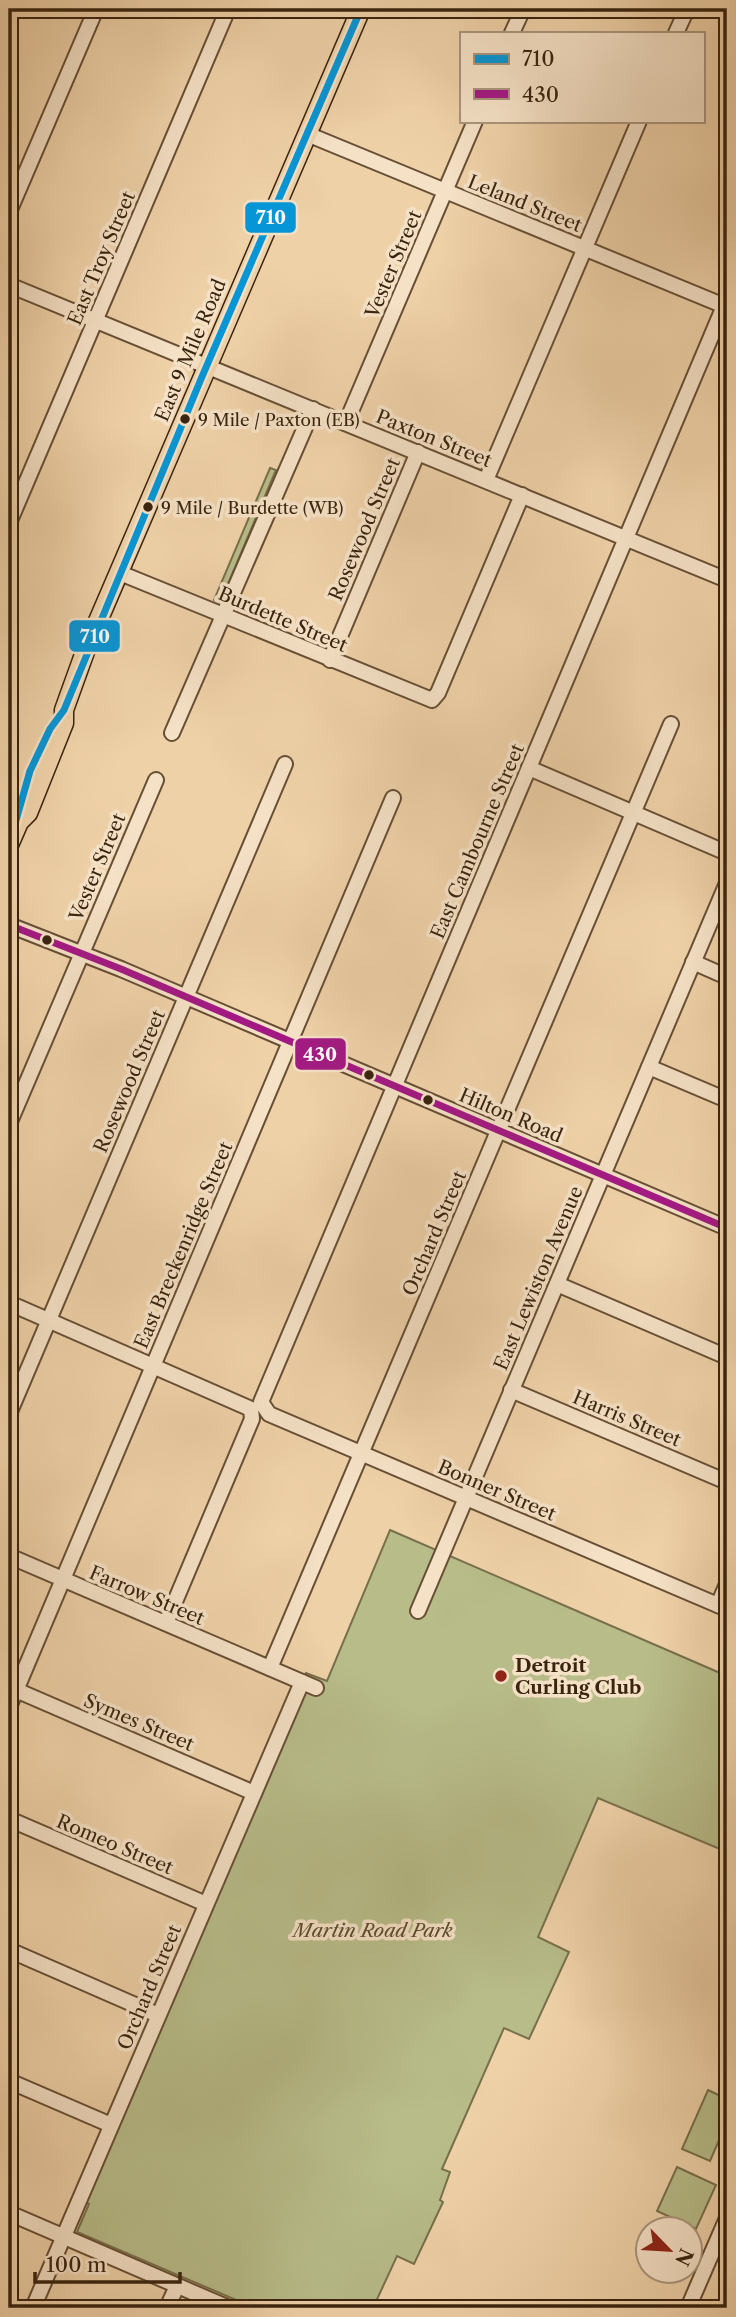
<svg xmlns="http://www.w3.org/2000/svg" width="736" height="2317" font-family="'Libre Caslon Text',serif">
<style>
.green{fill:#b7bc89;stroke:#78704c;stroke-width:2}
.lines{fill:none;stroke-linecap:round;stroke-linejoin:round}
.minor-casing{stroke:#674f35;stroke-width:18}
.major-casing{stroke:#3a240f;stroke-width:21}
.minor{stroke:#f5e1c6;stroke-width:14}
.major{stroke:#efd1a8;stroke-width:18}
.bus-1-casing{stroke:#f5e1c6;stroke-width:12}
.bus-2-casing{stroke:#f5e1c6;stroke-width:12}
.bus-1{stroke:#0696d7;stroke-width:7}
.bus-2{stroke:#a31984;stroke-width:7}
.bus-dot{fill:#3a240f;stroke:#f5e1c6;stroke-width:2.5}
.poi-dot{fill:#8f2418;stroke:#f5e1c6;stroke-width:2.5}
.labels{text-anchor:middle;stroke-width:7;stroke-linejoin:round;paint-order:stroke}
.bus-label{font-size:17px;fill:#3a240f;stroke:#f5e1c6;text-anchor:start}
.street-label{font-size:19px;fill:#3a240f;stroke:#f5e1c6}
.poi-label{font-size:19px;font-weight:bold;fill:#3a240f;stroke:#f5e1c6;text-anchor:start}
.park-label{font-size:19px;font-style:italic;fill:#594a2e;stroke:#f5e1c6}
.line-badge{stroke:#f5e1c6;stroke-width:2.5}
.badge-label{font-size:19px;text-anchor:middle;font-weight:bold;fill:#fff}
</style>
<rect width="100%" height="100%" fill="#efd1a8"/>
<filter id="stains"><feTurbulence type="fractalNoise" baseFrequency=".00286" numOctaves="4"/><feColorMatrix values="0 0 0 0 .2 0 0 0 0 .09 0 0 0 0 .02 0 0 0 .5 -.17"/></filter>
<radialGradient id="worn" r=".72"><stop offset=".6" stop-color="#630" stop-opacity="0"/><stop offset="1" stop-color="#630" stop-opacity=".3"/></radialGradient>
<g class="green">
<path d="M270 468 276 470 220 603 214 600Z"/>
<path d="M390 1530 727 1676V1852L598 1798 538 1937 569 1952 529 2039 504 2028 442 2169 450 2172 440 2200 443 2202 414 2264 397 2256 373 2308H255L77 2232 89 2204 79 2199 306 1673 327 1681Z"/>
<path d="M708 2090 727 2099V2122L710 2161 682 2149Z"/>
<path d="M677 2167 716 2185 696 2229 657 2211Z"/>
</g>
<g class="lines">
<g class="minor-casing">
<g id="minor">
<path d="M512 33 523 9"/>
<path d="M676 33 687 9"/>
<path d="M307 134 727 307"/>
<path d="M9 212 96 9"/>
<path d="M9 285 727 580"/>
<path d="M727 299 261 1402 269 1414 727 1609"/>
<path d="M346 423 475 121"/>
<path d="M486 480 639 121"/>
<path d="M9 523 228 9"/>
<path d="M120 573 432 700 438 693 522 495"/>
<path d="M330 660 418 452"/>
<path d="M172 733 313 409"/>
<path d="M529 768 727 853"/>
<path d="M9 925 121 969 727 1228"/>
<path d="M693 962 727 977"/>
<path d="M649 1067 727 1100"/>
<path d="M9 1124 156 780"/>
<path d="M557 1284 727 1357"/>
<path d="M9 1303 251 1409 252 1419 166 1623"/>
<path d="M511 1390 727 1482"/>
<path d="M9 1414 285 764"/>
<path d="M9 1556 316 1688"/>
<path d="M718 1605 727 1584"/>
<path d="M418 1611 727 883"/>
<path d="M270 1668 671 724"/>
<path d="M9 1687 254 1793"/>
<path d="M9 1707 393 798"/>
<path d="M9 1819 206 1904"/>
<path d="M9 1950 158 2015"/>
<path d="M9 2081 111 2125"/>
<path d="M9 2213 229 2308"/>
<path d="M33 2308 302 1682"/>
<path d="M167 2308 177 2286"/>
<path d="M688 2308 727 2218"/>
</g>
</g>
<g class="major-casing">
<path id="major" d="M9 845 19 822 28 813 64 723V710L86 649 361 9"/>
</g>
<use href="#minor" class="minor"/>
<use href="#major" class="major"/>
<g class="bus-1-casing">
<path id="bus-1" d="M9 845 30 771 50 729 64 710 201 379 361 9"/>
</g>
<g class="bus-2-casing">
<path id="bus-2" d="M9 925 121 969 727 1228"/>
</g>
<use href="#bus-1" class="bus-1"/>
<use href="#bus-2" class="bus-2"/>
</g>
<g class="bus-dot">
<circle cx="185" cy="419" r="6"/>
<circle cx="148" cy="507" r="6"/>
<circle cx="47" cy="940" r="6"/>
<circle cx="369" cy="1075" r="6"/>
<circle cx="428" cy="1100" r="6"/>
</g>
<circle class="poi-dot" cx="501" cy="1676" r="7"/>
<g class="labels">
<g class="bus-label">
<text x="198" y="426">9 Mile / Paxton (EB)</text>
<text x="161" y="514">9 Mile / Burdette (WB)</text>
</g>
<g class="street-label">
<text transform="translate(525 203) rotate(22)" y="7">Leland Street</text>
<text transform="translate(101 258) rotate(-67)" y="7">East Troy Street</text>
<text transform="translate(393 264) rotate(-67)" y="7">Vester Street</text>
<text transform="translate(190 350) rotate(-67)" y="7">East 9 Mile Road</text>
<text transform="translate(434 438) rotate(22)" y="7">Paxton Street</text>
<text transform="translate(364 529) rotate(-67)" y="7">Rosewood Street</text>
<text transform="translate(283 619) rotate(23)" y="7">Burdette Street</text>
<text transform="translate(477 841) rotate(-67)" y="7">East Cambourne Street</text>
<text transform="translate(97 867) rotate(-67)" y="7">Vester Street</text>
<text transform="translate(129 1081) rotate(-67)" y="7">Rosewood Street</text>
<text transform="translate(511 1115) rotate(23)" y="7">Hilton Road</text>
<text transform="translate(434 1233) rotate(-67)" y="7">Orchard Street</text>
<text transform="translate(183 1245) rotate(-67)" y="7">East Breckenridge Street</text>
<text transform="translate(538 1278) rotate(-67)" y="7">East Lewiston Avenue</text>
<text transform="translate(627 1418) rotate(23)" y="7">Harris Street</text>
<text transform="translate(497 1490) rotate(23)" y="7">Bonner Street</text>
<text transform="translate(147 1595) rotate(23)" y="7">Farrow Street</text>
<text transform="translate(139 1722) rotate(23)" y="7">Symes Street</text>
<text transform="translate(115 1844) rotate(23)" y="7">Romeo Street</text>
<text transform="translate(149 1987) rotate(-67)" y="7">Orchard Street</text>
</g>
<g class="poi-label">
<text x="515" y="1672">Detroit<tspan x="515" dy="22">Curling Club</tspan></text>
</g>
<g class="park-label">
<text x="373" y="1937">Martin Road Park</text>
</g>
</g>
<g class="line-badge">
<rect x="244" y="201" width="53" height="33" rx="7" fill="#0696d7"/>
<rect x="68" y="619" width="53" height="34" rx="7" fill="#0696d7"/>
<rect x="294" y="1037" width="53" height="34" rx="7" fill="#a31984"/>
</g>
<g class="badge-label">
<text x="271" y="224">710</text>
<text x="95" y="643">710</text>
<text x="320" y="1061">430</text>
</g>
<rect width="736" height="2317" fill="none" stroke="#efd1a8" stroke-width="35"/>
<rect x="10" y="10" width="715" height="2296" fill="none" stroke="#3a240f" stroke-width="3.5"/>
<rect x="18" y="18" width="701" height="2282" fill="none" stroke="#3a240f" stroke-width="2"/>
<rect x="460" y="32" width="245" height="91" fill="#f5e1c6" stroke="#aa957d" stroke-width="2"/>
<rect x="474" y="54" width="35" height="10" fill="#0696d7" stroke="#aa957d" stroke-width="2"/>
<text x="522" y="66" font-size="21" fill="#3a240f">710</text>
<rect x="474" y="89" width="35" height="10" fill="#a31984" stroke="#aa957d" stroke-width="2"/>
<text x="522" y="102" font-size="21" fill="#3a240f">430</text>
<g transform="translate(669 2250) rotate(115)"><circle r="33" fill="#f5e1c6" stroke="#aa957d" stroke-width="2"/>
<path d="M0-5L12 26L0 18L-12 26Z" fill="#8f2418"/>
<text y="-10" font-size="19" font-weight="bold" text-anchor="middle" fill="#3a240f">N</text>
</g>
<path d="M35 2272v10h145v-10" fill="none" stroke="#3a240f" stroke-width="3.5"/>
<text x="46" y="2272" font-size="21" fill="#3a240f" stroke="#f5e1c6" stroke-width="5" paint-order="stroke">100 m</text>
<rect width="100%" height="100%" filter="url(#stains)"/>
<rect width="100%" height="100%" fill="url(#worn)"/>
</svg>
